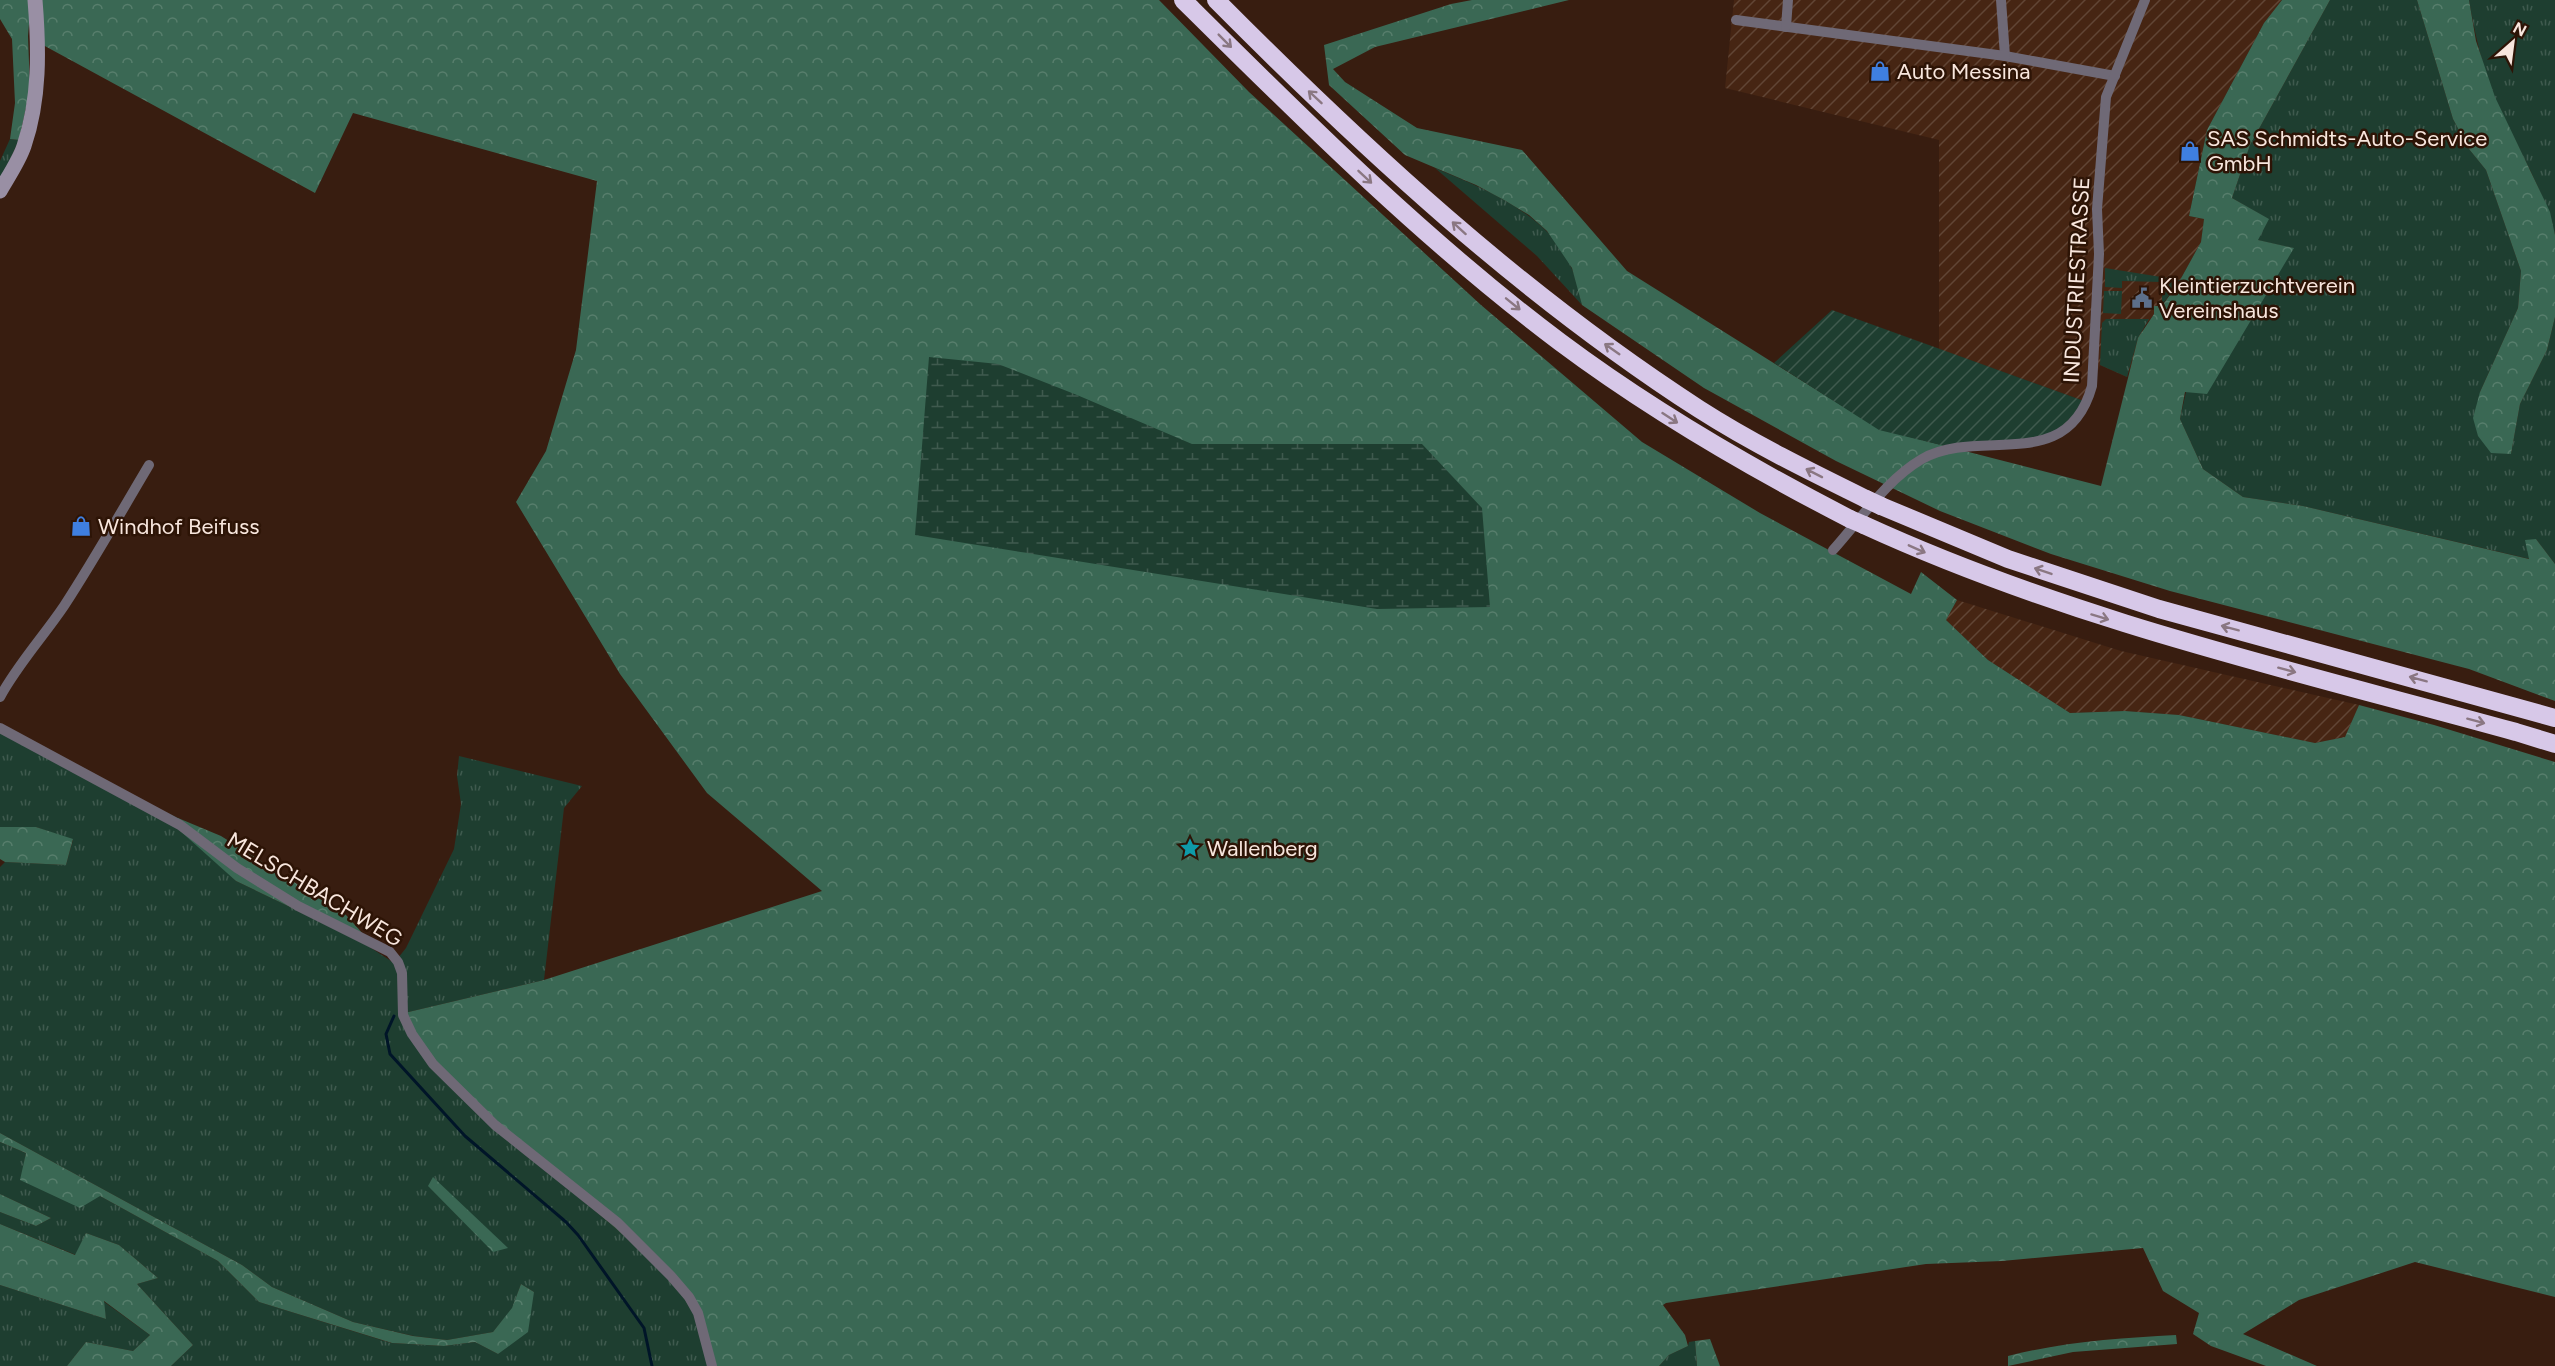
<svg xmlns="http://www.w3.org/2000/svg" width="2555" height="1366" font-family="Figtree,sans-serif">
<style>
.industrial{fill:url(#industrial-furrows)}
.grass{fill:url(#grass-tufts)}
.forest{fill:url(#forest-crowns)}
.wetland{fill:url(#wetland-marsh)}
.garden{fill:url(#garden-furrows)}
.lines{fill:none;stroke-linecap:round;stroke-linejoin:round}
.stream{stroke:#001528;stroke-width:3}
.street{stroke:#6f6976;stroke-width:10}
.secondary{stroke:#998fa4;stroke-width:15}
.highway{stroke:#d7c8e8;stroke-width:18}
.highway-bridge{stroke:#d7c8e8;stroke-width:18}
.oneway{stroke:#8a7782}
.labels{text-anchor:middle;stroke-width:5;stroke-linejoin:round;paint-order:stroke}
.poi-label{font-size:22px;fill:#f8e6dd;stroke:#2d1406;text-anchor:start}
.street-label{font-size:22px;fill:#f8e6dd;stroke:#2d1406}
</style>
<defs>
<pattern id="industrial-furrows" width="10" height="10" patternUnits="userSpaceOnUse" patternTransform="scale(1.5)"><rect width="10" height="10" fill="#462513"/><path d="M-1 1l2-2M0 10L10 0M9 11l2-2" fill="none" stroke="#614535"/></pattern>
<pattern id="grass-tufts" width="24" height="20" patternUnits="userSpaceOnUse" patternTransform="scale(1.5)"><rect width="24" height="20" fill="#1e3e30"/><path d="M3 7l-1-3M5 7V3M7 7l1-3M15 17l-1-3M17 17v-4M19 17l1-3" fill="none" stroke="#3f5a4e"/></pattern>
<pattern id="forest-crowns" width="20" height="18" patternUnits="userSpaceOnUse" patternTransform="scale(1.5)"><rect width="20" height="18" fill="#3a6854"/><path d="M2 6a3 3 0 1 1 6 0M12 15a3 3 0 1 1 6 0" fill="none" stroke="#577e6c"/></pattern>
<pattern id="wetland-marsh" width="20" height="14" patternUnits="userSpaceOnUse" patternTransform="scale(1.5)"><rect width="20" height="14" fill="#1e3e30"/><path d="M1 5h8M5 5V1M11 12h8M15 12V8" fill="none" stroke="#3f5a4e"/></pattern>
<pattern id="garden-furrows" width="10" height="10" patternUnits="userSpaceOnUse" patternTransform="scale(1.5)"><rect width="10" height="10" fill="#1e3e30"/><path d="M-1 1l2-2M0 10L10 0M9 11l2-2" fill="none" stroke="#3f5a4e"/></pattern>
</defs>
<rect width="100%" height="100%" fill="#381d10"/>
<g class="industrial">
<path d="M1734 0H2282L2264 23 2207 130 2189 216 2204 219 2201 242 2179 282 2144 327 2127 377 2100 365 2087 402 1939 349V140L1725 88Z"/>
<path d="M1957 600 2121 651 2359 705 2345 737 2315 743 2179 715 2125 711 2070 713 1988 660 1946 620Z"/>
</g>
<g class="grass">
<path d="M2330 0H2417L2453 119 2469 149 2486 170 2521 271 2518 308 2480 392 2511 454 2520 404 2547 350 2555 317V564L2536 539 2530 559 2303 506 2243 497 2203 469 2180 419 2186 392 2293 248 2257 240 2268 219 2232 198 2250 145Z"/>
<path d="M2469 0H2555V235C2543 187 2515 144 2495 99 2482 67 2475 34 2469 0Z"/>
<path d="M10 139 19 140 0 182V161Z"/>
<path d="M1435 168C1485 189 1551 215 1572 269 1577 280 1579 293 1582 305L1537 256Z"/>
<path d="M2105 268 2180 280 2162 305V282L2122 281V288L2105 287Z"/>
<path d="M2104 291H2122L2121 314 2103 313Z"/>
<path d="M2106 319H2149L2138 338 2127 377 2100 365 2102 323Z"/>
<path d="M0 733 178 818 236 881 359 940 394 963 406 948 454 849 461 804 457 776 459 756 582 786 564 808 544 980 400 1014 565 1185 649 1257 681 1294 695 1315 708 1366H171L193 1345 137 1284 158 1278 119 1245 86 1233 76 1255 0 1224V1212L36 1226 51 1218 0 1194V1142L26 1153 21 1180 100 1196 218 1261 259 1302 391 1343 444 1346 475 1342 498 1354 534 1292 521 1284 512 1309 493 1332 447 1340 414 1336 353 1322 272 1287 242 1265 0 1133V867L5 862 66 865 73 840 36 827H0Z"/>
<path d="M0 1285 106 1319 103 1301 150 1335 133 1351 86 1342 67 1366H0Z"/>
<path d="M1695 1341 1697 1366H1659L1669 1355 1688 1346 1689 1342Z"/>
</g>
<g class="forest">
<path d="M0 0H31L28 36 30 89 19 140 10 139 15 103 12 39 0 19Z"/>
<path d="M42 0H1159L1249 92 1481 305 1642 442 1760 513 1911 594 1921 572 1957 600 1946 620 1988 660 2070 713 2125 711 2179 715 2315 743 2345 737 2359 705 2434 725 2555 762V1297L2415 1262 2299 1300 2243 1334 2317 1366H2266L2211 1346 2193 1334 2199 1313 2163 1291 2143 1248 2002 1261 1926 1264 1666 1303 1663 1305 1685 1335 1688 1346 1669 1355 1659 1366H708L695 1315 681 1294 649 1257 448 1084 400 1014 544 980 822 891 707 793 620 674 516 502 546 451 576 350 597 181 353 113 315 193 43 45Z"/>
<path d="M1472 0H1569L1375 47 1333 69 1345 82 1417 128 1522 150 1627 271 1879 429 2101 486 2138 338 2154 314V306H2162L2179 282 2201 242 2204 219 2189 216 2207 130 2264 23 2282 0H2330L2250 145 2232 198 2269 219 2258 240 2294 248 2207 394 2185 392 2180 419 2203 469 2243 497 2303 506 2529 559 2525 540 2536 539 2555 564V701L2469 669 2170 591 2051 554 1940 511 1836 461 1704 388 1582 305 1572 268 1547 231 1529 215 1504 200 1476 185 1405 155 1329 85 1324 45 1451 4Z"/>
<path d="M2417 0H2469L2476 41 2495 97 2550 212 2555 235V317L2547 350 2520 404 2511 454 2491 453 2478 436 2473 418 2480 392 2518 308 2521 271 2486 170 2469 149 2453 119Z"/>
<path d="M178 818 221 836 346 915 364 935 359 940 236 881 178 829Z"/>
<path d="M0 827H36L73 839 66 865 5 862 0 859Z"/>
<path d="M0 1133 242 1265 272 1287 353 1322 413 1336 447 1340 493 1332 512 1308 521 1284 534 1292 528 1332 498 1354 475 1342 444 1346 392 1343 259 1302 218 1261 100 1196 80 1208 20 1180 26 1153 0 1142Z"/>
<path d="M433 1177 508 1248 493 1252 428 1186Z"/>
<path d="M0 1194 51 1218 36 1226 0 1212Z"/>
<path d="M0 1224 75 1255 86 1233 119 1245 158 1278 137 1284 193 1345 171 1366H67L86 1342 133 1351 150 1335 104 1301 106 1319 0 1285Z"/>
<path d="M2176 1335 2177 1344 2073 1352 2008 1366V1356C2063 1342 2119 1338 2176 1335Z"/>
<path d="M1710 1339 1720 1366H1697L1695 1341Z"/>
</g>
<path class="wetland" d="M929 357 998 364 1077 395 1192 444H1422L1482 508 1490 607 1377 609 915 535Z"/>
<path class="garden" d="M1832 310 2087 402 2051 437 1945 446 1879 430 1774 363Z"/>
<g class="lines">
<path class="stream" d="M394 1016 386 1034 390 1054 465 1136 566 1222 578 1235 644 1328 652 1366"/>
<g class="street">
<path d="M2001 0 2005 56 2115 76"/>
<path d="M1736 20 2005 56"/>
<path d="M1786 27 1788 0"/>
<path d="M1833 550C1861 519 1886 480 1922 459 1980 426 2067 476 2092 386L2099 254 2097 209 2106 97 2145 0"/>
<path d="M0 697C18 664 43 637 64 606 94 560 121 512 149 465"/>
<path d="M0 728 180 825 237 868 298 906 390 952 398 962 402 973 403 1015 412 1034 433 1064 495 1125 618 1223 671 1276 689 1297 698 1313 712 1366"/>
</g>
<path class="secondary" d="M0 191C8 177 19 161 24 146 40 99 39 49 35 0"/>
<g class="highway">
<path d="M1183 0C1303 119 1424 240 1560 342 1651 410 1749 467 1850 519"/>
<path d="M1216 0C1365 150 1521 294 1699 409 1752 443 1809 471 1866 499"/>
<path d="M1881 506 2008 559 2159 609 2555 718"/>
<path d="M1864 525C2073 621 2295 671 2516 732L2555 744"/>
</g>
<g class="highway-bridge">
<path d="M1866 499 1881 506"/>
<path d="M1850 519 1864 525"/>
</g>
</g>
<defs><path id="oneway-shaft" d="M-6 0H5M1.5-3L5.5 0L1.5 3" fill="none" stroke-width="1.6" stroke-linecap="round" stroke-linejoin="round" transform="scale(1.5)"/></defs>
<g class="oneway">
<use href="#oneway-shaft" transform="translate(1225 41) rotate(45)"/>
<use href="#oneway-shaft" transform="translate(1315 97) rotate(-137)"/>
<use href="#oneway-shaft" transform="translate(1365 177) rotate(43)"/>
<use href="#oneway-shaft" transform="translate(1459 228) rotate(-138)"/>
<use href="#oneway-shaft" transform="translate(1513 304) rotate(39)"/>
<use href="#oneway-shaft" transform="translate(1612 349) rotate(-145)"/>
<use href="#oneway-shaft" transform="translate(1670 418) rotate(33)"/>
<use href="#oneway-shaft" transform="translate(1814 473) rotate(-153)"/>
<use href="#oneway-shaft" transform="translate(1917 549) rotate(24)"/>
<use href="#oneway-shaft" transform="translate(2043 571) rotate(-161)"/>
<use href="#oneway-shaft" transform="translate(2100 617) rotate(17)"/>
<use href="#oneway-shaft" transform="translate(2230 628) rotate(-165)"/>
<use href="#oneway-shaft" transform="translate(2287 670) rotate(15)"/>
<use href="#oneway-shaft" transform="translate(2418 679) rotate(-165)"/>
<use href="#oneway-shaft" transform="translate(2476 721) rotate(15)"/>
</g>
<defs>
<g id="shop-bare" transform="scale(1.62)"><path d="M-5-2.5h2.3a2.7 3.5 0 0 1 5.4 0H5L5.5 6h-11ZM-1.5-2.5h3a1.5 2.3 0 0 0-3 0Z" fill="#3f7fe0" stroke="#2d1406" stroke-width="2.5" paint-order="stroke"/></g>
<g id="civic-bare" transform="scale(1.62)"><path d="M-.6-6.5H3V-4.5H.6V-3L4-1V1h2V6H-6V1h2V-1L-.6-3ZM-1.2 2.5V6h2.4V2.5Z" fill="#5c6f8a" stroke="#2d1406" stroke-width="2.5" paint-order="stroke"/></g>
<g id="sight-bare" transform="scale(1.62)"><path d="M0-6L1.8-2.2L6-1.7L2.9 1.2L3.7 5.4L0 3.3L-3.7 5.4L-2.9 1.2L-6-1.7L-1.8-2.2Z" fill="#0f9aa8" stroke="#2d1406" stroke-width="2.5" paint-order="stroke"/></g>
</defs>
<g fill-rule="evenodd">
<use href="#shop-bare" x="1880" y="71"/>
<use href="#shop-bare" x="2190" y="151"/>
<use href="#civic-bare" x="2142" y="298"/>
<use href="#shop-bare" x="81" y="526"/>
<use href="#sight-bare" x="1190" y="848"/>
</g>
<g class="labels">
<g class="poi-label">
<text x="1897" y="79">Auto Messina</text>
<text x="2207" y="146">SAS Schmidts-Auto-Service<tspan x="2207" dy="25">GmbH</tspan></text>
<text x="2159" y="293">Kleintierzuchtverein<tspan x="2159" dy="25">Vereinshaus</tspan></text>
<text x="98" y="534">Windhof Beifuss</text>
<text x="1207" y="856">Wallenberg</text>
</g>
<g class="street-label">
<text transform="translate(2076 280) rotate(-87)" y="8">INDUSTRIESTRASSE</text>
<text transform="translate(315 889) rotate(31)" y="8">MELSCHBACHWEG</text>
</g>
</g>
<g transform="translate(2513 42) rotate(28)" stroke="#2d1406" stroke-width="4.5" paint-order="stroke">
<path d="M0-4.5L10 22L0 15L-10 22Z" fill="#f8e6dd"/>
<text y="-9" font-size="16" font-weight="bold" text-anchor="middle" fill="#f8e6dd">N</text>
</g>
</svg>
